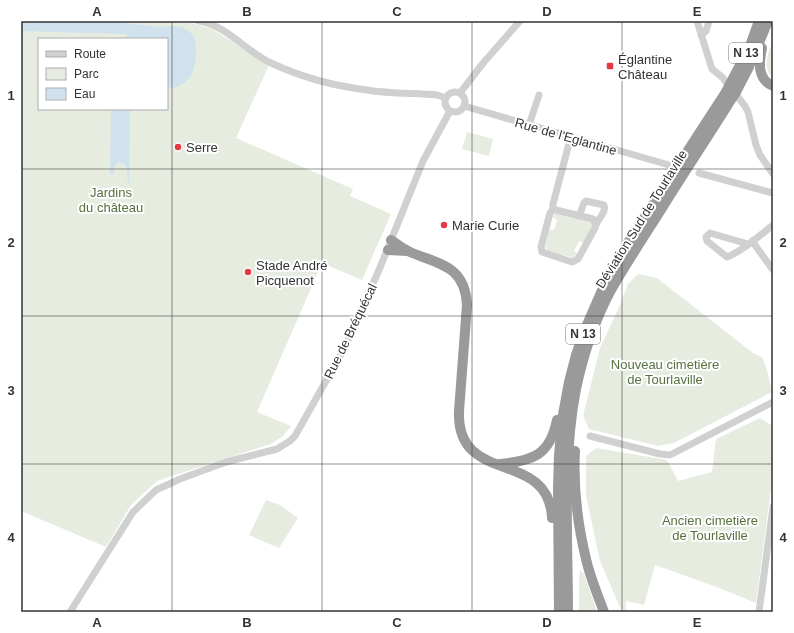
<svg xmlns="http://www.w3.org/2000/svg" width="794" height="633" font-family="Helvetica,sans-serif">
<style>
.green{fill:#e6ecdf;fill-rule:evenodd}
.water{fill:#cfe2ee}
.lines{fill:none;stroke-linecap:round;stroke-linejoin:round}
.minor{stroke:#d0d0d0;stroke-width:7}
.highway{stroke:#9a9a9a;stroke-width:10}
.highway-bridge{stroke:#9a9a9a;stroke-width:10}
.grid{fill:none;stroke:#333;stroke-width:1;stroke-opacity:0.55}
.poi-dot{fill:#e63946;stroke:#fff;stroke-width:1.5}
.labels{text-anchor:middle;stroke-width:4;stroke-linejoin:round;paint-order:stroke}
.shield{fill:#fff;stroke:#707070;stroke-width:1}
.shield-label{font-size:12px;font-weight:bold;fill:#333}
.poi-label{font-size:13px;fill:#333;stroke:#fff;text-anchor:start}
.street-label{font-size:13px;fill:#333;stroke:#fff}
.park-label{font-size:13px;fill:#56703f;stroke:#fff}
.neatline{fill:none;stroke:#333;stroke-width:1.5}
.grid-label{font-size:13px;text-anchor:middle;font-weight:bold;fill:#333}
</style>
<rect width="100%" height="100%" fill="#fff"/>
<g class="green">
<path d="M21 21H131L191 23 212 29 269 65 236 138 353 189 350 196 391 214 362 280 322 263 257 412 291 426 283 436 271 444 157 481 131 505 106 547 21 511ZM39 39H167V109H39Z"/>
<path d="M773 41V78C762 67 768 53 773 41Z"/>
<path d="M467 132 493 139 489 156 462 149Z"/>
<path d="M556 212 590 221C595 228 588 236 584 243L579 241 574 251 577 253 574 258 548 251 545 247 549 230H554L557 220 553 217Z"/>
<path d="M638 274 657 278 753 353 762 357 767 370 772 392 674 443 658 446 589 429 583 416 600 348 620 305 628 284Z"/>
<path d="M760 418 771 425 773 428V473L756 603 717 587 655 565 644 605 626 601V612H622L600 561 586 496V456L596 448 667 460 678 481 712 472 716 439Z"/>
<path d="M266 500 280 505 298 518 279 548 249 535Z"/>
<path d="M580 570 584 574 597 612H579V579Z"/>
</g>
<g class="water">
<path d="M21 21 125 23 159 27 171 26 182 27 191 33 195 39 196 54 195 64 191 76 185 82 177 87 167 88V39H129L126 34 21 31Z"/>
<path d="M111 109H130L129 183H128C127 174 129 161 117 163L114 168V174H110Z"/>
</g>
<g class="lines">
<g class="minor">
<path d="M198 21C227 25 245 51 271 63 301 77 334 86 367 90 390 94 414 93 437 95L446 98"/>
<path d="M697 21 712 69 722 77 745 106 748 112 756 145 760 155 773 174"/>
<path d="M701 35 706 31 709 21"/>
<circle cx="455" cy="102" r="10"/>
<path d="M460 93 484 62 520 21"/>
<path d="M464 106 669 165"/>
<path d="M529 125 539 95"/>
<path d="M699 173 773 193"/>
<path d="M553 210V204L571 136"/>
<path d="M579 216 584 203 586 201 604 205C607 213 596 220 595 228L578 259 572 262 542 252 541 247 550 213 553 210H556L593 219 595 224"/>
<path d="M752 241 773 270"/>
<path d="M748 244 710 233 706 237 707 241 727 257C744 250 759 236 773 225"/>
<path d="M590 436 660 454 670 455 773 402"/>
<path d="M70 612 133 512 156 490 180 479 226 462 277 449 290 441 295 436 344 349 379 270 423 161 450 111"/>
<path d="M759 612 773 507"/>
</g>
<g class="highway">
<path d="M762 48C759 63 757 79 773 86"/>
<path d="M730 84 750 46 759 21"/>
<path d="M736 92 748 69 768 21"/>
<path d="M391 240C397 244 403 249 410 252 438 264 465 265 467 305L459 411C456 487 549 448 552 518"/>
<path d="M388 250 407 251"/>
<path d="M575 451C573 488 578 527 587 563 591 579 598 596 604 612"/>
<path d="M500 464C533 461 550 455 557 420"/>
<path d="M559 612 558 487 559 456 562 420 569 382 576 355 586 327 603 288 620 255 726 92"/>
<path d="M568 612C568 539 562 461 576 389 583 356 595 320 611 290 627 262 645 235 662 208 685 171 709 135 732 98"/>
</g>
<g class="highway-bridge">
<path d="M726 92 730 84"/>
<path d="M732 98 736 92"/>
</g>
</g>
<path class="grid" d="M172 21V612M322 21V612M472 21V612M622 21V612M21 169H773M21 316H773M21 464H773"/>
<g class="poi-dot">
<rect x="606" y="62" width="8" height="8" rx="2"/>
<circle cx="178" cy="147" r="4"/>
<circle cx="444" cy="225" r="4"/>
<circle cx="248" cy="272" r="4"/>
</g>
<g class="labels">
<g class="shield">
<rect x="729" y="43" width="34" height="20" rx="3"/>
<rect x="566" y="324" width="34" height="20" rx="3"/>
</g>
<g class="shield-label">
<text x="746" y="57">N 13</text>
<text x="583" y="338">N 13</text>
</g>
<g class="poi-label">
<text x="618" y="64">Églantine<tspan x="618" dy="15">Château</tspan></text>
<text x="186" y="152">Serre</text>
<text x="452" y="230">Marie Curie</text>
<text x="256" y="270">Stade André<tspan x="256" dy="15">Picquenot</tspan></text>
</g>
<g class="street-label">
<text transform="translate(566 136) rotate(16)" y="5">Rue de l'Eglantine</text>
<text transform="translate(641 219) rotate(-58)" y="5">Déviation Sud de Tourlaville</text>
<text transform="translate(350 331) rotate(-64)" y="5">Rue de Bréquécal</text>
</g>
<g class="park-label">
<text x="111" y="197">Jardins<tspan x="111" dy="15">du château</tspan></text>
<text x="665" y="369">Nouveau cimetière<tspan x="665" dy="15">de Tourlaville</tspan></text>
<text x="710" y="525">Ancien cimetière<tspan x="710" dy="15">de Tourlaville</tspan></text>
</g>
</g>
<rect width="794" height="633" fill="none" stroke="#ffffff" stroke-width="44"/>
<rect x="38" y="38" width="130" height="72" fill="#ffffff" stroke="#adadad"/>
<rect x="46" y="51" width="20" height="6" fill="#d0d0d0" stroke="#adadad"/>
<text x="74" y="58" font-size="12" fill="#333333">Route</text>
<rect x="46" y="68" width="20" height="12" fill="#e6ecdf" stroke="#adadad"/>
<text x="74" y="78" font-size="12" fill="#333333">Parc</text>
<rect x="46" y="88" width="20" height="12" fill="#cfe2ee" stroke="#adadad"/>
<text x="74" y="98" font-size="12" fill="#333333">Eau</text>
<rect x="22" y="22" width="750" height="589" class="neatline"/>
<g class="grid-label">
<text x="97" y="16">A</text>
<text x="247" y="16">B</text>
<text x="397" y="16">C</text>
<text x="547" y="16">D</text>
<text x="697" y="16">E</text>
<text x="11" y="100">1</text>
<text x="783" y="100">1</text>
<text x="11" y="247">2</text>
<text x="783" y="247">2</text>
<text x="11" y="395">3</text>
<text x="783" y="395">3</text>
<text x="11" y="542">4</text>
<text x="783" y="542">4</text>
<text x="97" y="627">A</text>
<text x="247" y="627">B</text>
<text x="397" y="627">C</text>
<text x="547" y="627">D</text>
<text x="697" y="627">E</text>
</g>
</svg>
